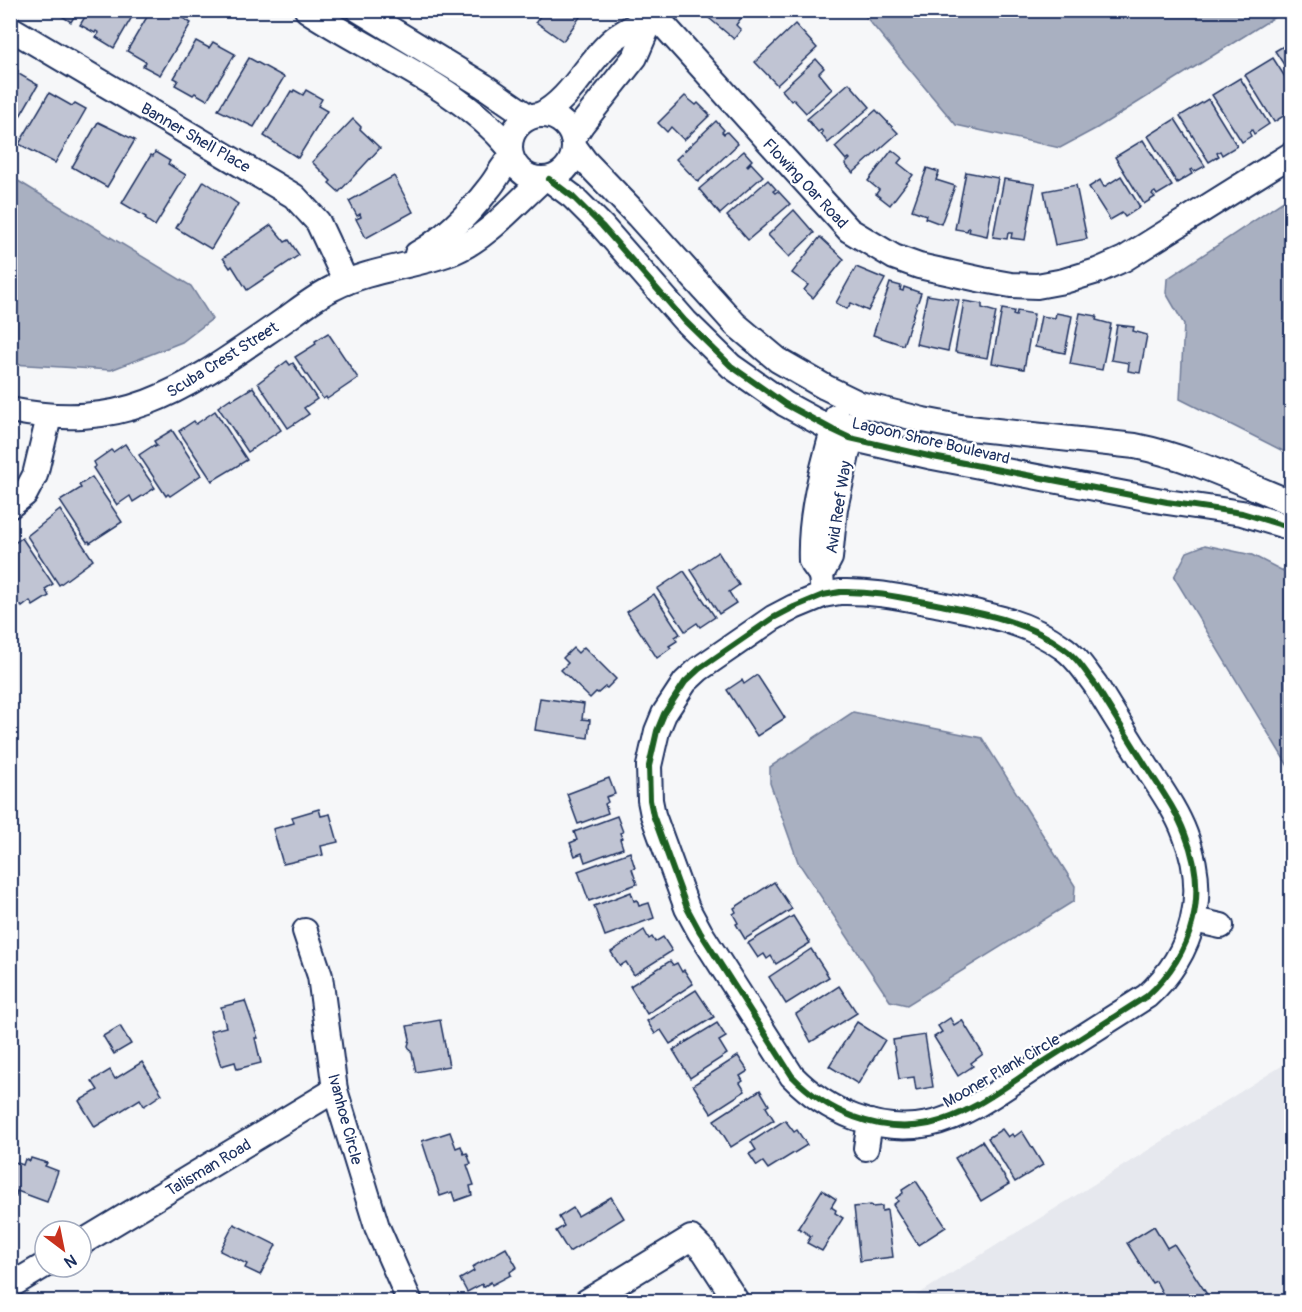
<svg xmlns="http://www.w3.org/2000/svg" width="1302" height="1312" font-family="Pangolin,sans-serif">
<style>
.built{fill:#e6e8ee}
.water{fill:#a9b0c1;stroke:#707c99;stroke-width:1.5}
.building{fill:#c0c4d3;stroke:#1b2f5e;stroke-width:1.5}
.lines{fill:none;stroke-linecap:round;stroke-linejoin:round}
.minor-casing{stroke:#1b2f5e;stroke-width:28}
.minor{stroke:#fff;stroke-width:24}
.cycleway-casing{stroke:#fff;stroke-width:10}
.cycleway{stroke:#1b5e20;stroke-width:6}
.labels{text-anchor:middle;stroke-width:4.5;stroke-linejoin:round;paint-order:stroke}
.street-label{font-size:16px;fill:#1b2f5e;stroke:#fff}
</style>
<rect width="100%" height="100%" fill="#f6f7f9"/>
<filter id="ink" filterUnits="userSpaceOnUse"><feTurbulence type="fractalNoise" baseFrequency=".0167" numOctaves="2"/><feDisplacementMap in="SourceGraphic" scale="12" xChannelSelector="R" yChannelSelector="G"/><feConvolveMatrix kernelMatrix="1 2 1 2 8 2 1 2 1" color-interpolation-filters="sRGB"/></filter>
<g filter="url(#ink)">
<path class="built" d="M1291 1060V1301L906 1302 1134 1159Z"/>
<g class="water">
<path d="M1275 10 1278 15 1097 128 1060 148 956 125 861 11Z"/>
<path d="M10 176 191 286 212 319 182 342 111 370 11 364Z"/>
<path d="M1291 196V455L1180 399 1184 324 1166 293 1167 279Z"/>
<path d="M1205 545 1252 555 1291 575V771L1174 577 1187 552Z"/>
<path d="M853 712 982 738 1075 886 1074 901 907 1005 890 1001 798 862 770 783V767Z"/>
</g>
<g class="building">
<path d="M52 10H78L71 22Z"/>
<path d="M89 10H136L114 48 96 37 99 33 96 31 95 33 80 25Z"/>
<path d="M151 10H170L191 23 160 75 143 66 146 62 127 51Z"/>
<path d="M544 10H585L563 41 536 22Z"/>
<path d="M707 10H747L736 25 741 30 734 39 704 14Z"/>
<path d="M795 24 817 48 777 85 755 62Z"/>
<path d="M196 41 209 48 213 42 235 54 207 100 195 93 193 95 175 85 178 80 174 78Z"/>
<path d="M1292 41V77L1275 51Z"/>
<path d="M249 58 284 77 254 127 218 110Z"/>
<path d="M1273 58 1292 88V109L1290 107 1288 108 1290 112 1274 122 1245 75Z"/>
<path d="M816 59 824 68 819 73 832 89 806 113 793 99 791 101 782 90Z"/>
<path d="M10 66 18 71 17 73 38 85 12 130Z"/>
<path d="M1240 78 1269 124 1254 134 1252 130 1249 132 1251 136 1242 142 1212 95Z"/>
<path d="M849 83 870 107 828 143 821 134 823 132 821 130 818 132 807 119Z"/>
<path d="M294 90 303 95 306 90 322 99 318 106 327 111 298 158 264 136 291 91 293 92Z"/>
<path d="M49 93 72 106 75 103 86 109 55 163 19 144Z"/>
<path d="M685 96 696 105 698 103 710 115 684 140 671 127 667 132 658 123Z"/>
<path d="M1208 99 1237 146 1222 155 1220 151 1217 153 1219 156 1209 162 1180 116Z"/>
<path d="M876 110 898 133 853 173 845 164 850 159 849 158 846 160 835 147Z"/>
<path d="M353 119 361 127 360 129 380 148 339 192 329 183 331 181 312 162Z"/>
<path d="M1175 119 1205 166 1194 172 1192 169 1190 170 1192 174 1177 183 1148 136Z"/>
<path d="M716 121 724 130 722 132 724 134 727 132 738 144 698 182 676 159Z"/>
<path d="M98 122 135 140 107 187 72 167Z"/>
<path d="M1143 140 1172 186 1157 195 1155 192 1152 194 1155 197 1144 204 1115 157Z"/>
<path d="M892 150 902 158 898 163 913 175 890 205 876 194 879 190 868 181Z"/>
<path d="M744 151 752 160 747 165 748 166 751 163 763 176 720 214 699 189Z"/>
<path d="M155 152 170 161 168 164 186 175 155 226 145 219 146 217 122 203 151 155 153 156Z"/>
<path d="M927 168 939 172 936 180 955 186 941 224 925 218 926 215 912 210Z"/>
<path d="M966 172 998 178 987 236 969 232 970 228H968L967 231 955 229Z"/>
<path d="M394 176 413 212 366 238 356 219 361 217 360 214 357 216 349 201Z"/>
<path d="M1121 176 1140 207 1125 217 1122 213 1110 220 1089 187 1100 180 1104 187Z"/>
<path d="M1004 179 1035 184 1025 240 1011 238 1012 233H1008L1007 239 993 237Z"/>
<path d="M768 180 776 189 773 191 775 193 778 191 790 204 748 240 727 216Z"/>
<path d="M204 181 238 204 211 249 176 228Z"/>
<path d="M1076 185 1087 239 1055 245 1044 191Z"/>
<path d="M794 210 814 233 789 257 768 235Z"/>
<path d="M271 225 285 242 289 240 299 255 247 290 232 266 230 268 223 258Z"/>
<path d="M820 237 844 259 813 298 804 290 808 285 792 273Z"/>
<path d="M856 267 885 279 868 311 851 303 847 309 836 303Z"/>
<path d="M890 283 901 286 900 290 903 291 904 287 921 293 903 345 873 335Z"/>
<path d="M927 295 959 300 948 351 916 344Z"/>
<path d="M964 301 982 304V308L996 312 987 358 955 352Z"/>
<path d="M1002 309 1014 311 1013 315 1016 316 1017 311 1034 314 1024 369 992 363Z"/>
<path d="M1056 313 1072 316 1065 353 1035 347 1041 316 1055 318Z"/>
<path d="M1080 313 1097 316 1096 320 1111 324 1102 370 1070 364Z"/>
<path d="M1117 325 1134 327 1133 331 1147 335 1140 373 1128 371 1129 363 1111 360Z"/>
<path d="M328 333 358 378 327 399 326 397 323 399 295 357 316 344 315 341Z"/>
<path d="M287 361 290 365 293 363 317 399 304 408 309 414 288 428 258 383Z"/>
<path d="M253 387 281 430 248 452 218 407 231 398 232 400Z"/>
<path d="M215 411 247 460 212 481 179 431 194 421 196 424Z"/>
<path d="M172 430 201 475 170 496 168 494 166 496 139 455 154 445 155 447 157 446 154 441Z"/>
<path d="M125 444 155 488 133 502 130 496 117 505 93 468 96 466 94 462 111 450 113 452Z"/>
<path d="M92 477 122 522 90 543 89 541 87 542 60 501 81 488 79 485Z"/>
<path d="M60 510 93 560 59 585 27 536Z"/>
<path d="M22 538 53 584 45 589 49 596 33 606 30 601 22 607 21 605 18 607 10 595V546Z"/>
<path d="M718 552 739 585 729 592 736 603 719 614 691 570Z"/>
<path d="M684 571 715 617 700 627 697 623 685 631 657 589Z"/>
<path d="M654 594 680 634 675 637 677 641 669 646 671 648 657 658 627 612Z"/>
<path d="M584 647 616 679 607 688 605 687 598 693 596 692 590 698 561 670 568 663 563 658 573 648 578 653Z"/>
<path d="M757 675 785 718 757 736 727 690 742 680 744 684Z"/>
<path d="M540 698 584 704 582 719 590 720 588 738 535 730Z"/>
<path d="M609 778 615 794 606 797 608 802 605 804 608 813 578 824 567 794Z"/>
<path d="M319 809 321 816 330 814 338 842 321 846 323 855 283 864 273 829 294 823 292 817Z"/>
<path d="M617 816 623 832 620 833 622 838 620 839 623 848 585 862 582 853 575 856 570 843 577 840 574 832Z"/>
<path d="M630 852 635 868 632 869 637 884 589 901 578 871Z"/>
<path d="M774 882 792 909 745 939 736 924 738 923 733 914 736 912 734 908Z"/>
<path d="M631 892 634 901 637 900 639 906 649 903 654 918 605 936 594 906Z"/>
<path d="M793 916 810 943 776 964 771 956 767 959 764 954 758 958 748 943Z"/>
<path d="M644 930 649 939 652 937 655 942 663 937 672 951 634 975 626 962 620 966 611 952Z"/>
<path d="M811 949 829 977 786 1004 769 977Z"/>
<path d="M670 961 673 965 677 963 682 972 684 970 693 984 647 1014 630 986Z"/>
<path d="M839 986 857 1013 811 1042 796 1014Z"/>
<path d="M696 990 714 1017 670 1044 661 1030 655 1034 647 1021Z"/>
<path d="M245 1001 258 1038H255L261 1063 237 1069 235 1062 221 1066 210 1031 226 1027 221 1007Z"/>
<path d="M950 1018 954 1025 962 1020 983 1054 971 1063 973 1066 958 1076 934 1037 942 1032 938 1026Z"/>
<path d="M440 1020 449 1066 416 1072 412 1053 408 1046 410 1039 407 1026Z"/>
<path d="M857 1022 885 1040 858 1084 829 1066Z"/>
<path d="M717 1023 726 1037 719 1041 727 1054 690 1078 673 1050Z"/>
<path d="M120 1026 131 1044 114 1054 103 1036Z"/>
<path d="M925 1035 933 1087 916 1090 914 1077 899 1079 893 1040Z"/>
<path d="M738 1056 748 1071 740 1076 743 1081 740 1083 745 1091 711 1113 693 1085Z"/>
<path d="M142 1062 162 1094 144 1106 140 1099 95 1127 79 1101 98 1090 92 1081 110 1070 115 1079Z"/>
<path d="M760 1090 769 1105 766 1107 774 1120 731 1147 714 1120Z"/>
<path d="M785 1120 794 1132 797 1130 807 1145 768 1169 763 1162 757 1166 749 1154 756 1150 751 1142Z"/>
<path d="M1002 1129 1008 1137 1012 1134 1014 1137 1022 1131 1043 1165 1015 1182 988 1138Z"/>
<path d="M450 1132 456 1148 461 1146 464 1154 467 1153 471 1164 467 1165 474 1185 470 1186 472 1195 455 1201 452 1192 440 1196 422 1141Z"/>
<path d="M982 1141 1009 1184 981 1201 955 1158Z"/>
<path d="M31 1158 47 1163 45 1166 58 1171 47 1202 17 1191 16 1196 10 1194V1160L23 1165 25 1159 30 1161Z"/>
<path d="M916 1181 946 1227 918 1245 893 1205 898 1201 896 1198 903 1193 902 1190Z"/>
<path d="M822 1190 836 1199 831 1207 836 1210 835 1213 843 1218 822 1251 807 1243 811 1236 798 1228Z"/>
<path d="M611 1197 624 1218 569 1252 556 1231 564 1226 559 1217 573 1208 578 1216Z"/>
<path d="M871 1205 872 1207 882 1206V1211L887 1210 893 1257 860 1261 854 1207Z"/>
<path d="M234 1224 276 1245 260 1275 245 1268 247 1264 220 1251Z"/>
<path d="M1154 1226 1167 1248 1174 1244 1212 1302H1167L1156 1281 1152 1283 1127 1243Z"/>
<path d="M506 1248 517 1267 510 1272 511 1275 492 1285 491 1282 483 1287 482 1284 467 1292 460 1279 474 1271 472 1267Z"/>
</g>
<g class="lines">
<g class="minor-casing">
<g id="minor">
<path d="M307 10C373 54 458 86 509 147"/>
<path d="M359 10 484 86 529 117"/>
<path d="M650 10 849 230 894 257 919 266 983 280 1011 285 1037 286 1064 281 1097 271 1124 259 1292 154"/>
<path d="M10 28 294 196 318 222 346 282"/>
<circle cx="542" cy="147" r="32"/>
<path d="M540 115C572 99 587 61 614 39 627 29 644 23 656 10"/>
<path d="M573 138 582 124 635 57 654 13"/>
<path d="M574 146 585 161 638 216 735 324 778 360 825 387 860 404 923 420 960 427 1135 446C1190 457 1240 482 1292 503"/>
<path d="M549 179 573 197 602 226 685 321 731 366 785 404 833 430 850 438 933 457 1167 502 1242 513 1292 528"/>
<path d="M417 254C445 238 469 214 489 188 497 179 502 166 511 158"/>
<path d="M10 410C125 433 183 390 273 328 293 315 312 298 333 288 372 268 415 267 455 251 488 237 515 204 542 180"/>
<path d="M10 506 25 494 35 475 49 417"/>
<path d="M821 575 811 561C809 512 824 463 837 416"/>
<path d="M840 592C874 591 904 598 936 604 980 613 1025 620 1062 647 1076 656 1085 671 1095 684 1112 712 1129 739 1146 766 1160 788 1176 810 1185 834 1209 894 1194 953 1147 996 1109 1020 1072 1044 1034 1068 1002 1089 967 1116 929 1124 878 1134 827 1112 792 1076L700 932 687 908 653 815 650 800 649 766 657 731 664 714 685 682 699 669 773 618 794 607 823 595Z"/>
<path d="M823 595 821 575 830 558 835 508 854 424"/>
<path d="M1194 920 1221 926"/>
<path d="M305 931 320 976 335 1090 377 1227 410 1302"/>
<path d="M866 1148 870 1122"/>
<path d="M81 1243 335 1090"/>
<path d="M10 1286 45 1265"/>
<path d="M586 1302 691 1238 704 1251 737 1302"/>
</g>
</g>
<use href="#minor" class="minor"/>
<g class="cycleway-casing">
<g id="cycleway">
<path d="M549 179 573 197 602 226 685 321 731 366 785 404 833 430 850 438 933 457 1167 502 1242 513 1292 528"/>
<path d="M840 592C874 591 904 598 936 604 980 613 1025 620 1062 647 1076 656 1085 671 1095 684 1112 712 1129 739 1146 766 1160 788 1176 810 1185 834 1209 894 1194 953 1147 996 1109 1020 1072 1044 1034 1068 1002 1089 967 1116 929 1124 878 1134 827 1112 792 1076L700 932 687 908 653 815 650 800 649 766 657 731 664 714 685 682 699 669 773 618 794 607 823 595Z"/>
</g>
</g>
<use href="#cycleway" class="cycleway"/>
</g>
</g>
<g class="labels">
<g class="street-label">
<text transform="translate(196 137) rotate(30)" y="6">Banner Shell Place</text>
<text transform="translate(806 183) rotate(47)" y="6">Flowing Oar Road</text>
<text transform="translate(222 359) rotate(-32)" y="6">Scuba Crest Street</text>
<text transform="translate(931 440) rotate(13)" y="6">Lagoon Shore Boulevard</text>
<text transform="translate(838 507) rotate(-81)" y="6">Avid Reef Way</text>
<text transform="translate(1001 1070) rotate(-30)" y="6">Mooner Plank Circle</text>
<text transform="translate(346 1119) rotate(75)" y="6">Ivanhoe Circle</text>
<text transform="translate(208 1167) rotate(-31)" y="6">Talisman Road</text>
</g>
</g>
<rect width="1302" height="1312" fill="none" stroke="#fff" stroke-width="36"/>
<rect x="18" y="18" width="1266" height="1276" fill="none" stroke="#1b2f5e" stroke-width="2" filter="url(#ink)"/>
<g transform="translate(63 1249) rotate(148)"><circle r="28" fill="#ffffff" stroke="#a4acbf" stroke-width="1.5"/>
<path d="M0-4.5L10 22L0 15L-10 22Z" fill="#c8321e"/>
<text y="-9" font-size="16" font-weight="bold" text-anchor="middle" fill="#1b2f5e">N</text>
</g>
</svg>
